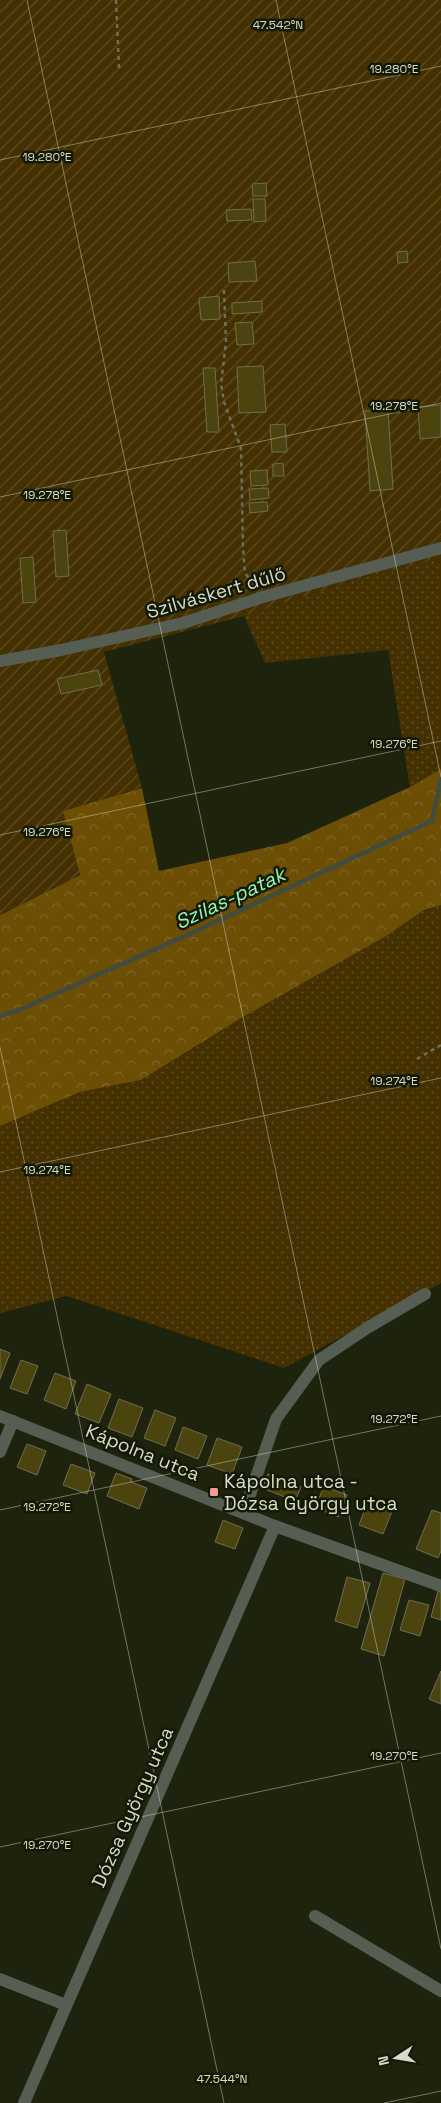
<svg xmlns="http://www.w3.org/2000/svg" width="441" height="2103" font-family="'Space Grotesk',sans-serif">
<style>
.grass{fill:url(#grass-dots)}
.forest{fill:url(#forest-crowns)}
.garden{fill:url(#garden-furrows)}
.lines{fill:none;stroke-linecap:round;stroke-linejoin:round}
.stream{stroke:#404c41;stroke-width:4.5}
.building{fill:#4b440e;stroke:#716d53}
.path{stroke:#6c715e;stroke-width:2.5;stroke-dasharray:4 4;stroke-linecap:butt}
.minor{stroke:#565e54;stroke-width:12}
.ticks{fill:none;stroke:#d6dbcc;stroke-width:1;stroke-opacity:0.45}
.poi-dot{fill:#f59c92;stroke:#141904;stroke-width:2}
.labels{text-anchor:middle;stroke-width:5;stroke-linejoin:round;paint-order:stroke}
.street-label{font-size:19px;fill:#d6dbcc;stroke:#141904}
.poi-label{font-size:19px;fill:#d6dbcc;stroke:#141904;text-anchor:start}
.water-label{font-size:20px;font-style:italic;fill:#96f6bf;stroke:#141904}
.ticks-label{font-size:12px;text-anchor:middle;fill:#d6dbcc;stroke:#141904;stroke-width:5;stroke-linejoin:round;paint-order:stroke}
</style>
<defs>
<pattern id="grass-dots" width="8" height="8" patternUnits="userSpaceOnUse" patternTransform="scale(1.25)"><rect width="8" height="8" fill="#443001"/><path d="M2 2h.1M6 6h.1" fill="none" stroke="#5e4d25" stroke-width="1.8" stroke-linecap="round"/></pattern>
<pattern id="forest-crowns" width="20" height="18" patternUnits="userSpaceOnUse" patternTransform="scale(1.25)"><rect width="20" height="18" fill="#6c4e04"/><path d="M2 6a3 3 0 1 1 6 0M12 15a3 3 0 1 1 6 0" fill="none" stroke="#806727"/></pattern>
<pattern id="garden-furrows" width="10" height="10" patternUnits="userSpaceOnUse" patternTransform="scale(1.25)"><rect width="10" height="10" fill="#443001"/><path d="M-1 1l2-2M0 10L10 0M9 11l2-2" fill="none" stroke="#5e4d25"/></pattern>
</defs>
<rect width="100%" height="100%" fill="#1d230c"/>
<g class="grass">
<path d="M441 558V769L410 787 388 650 265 663 244 616 364 577Z"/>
<path d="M441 905V1283L284 1368 67 1296 0 1313V1126L80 1092 141 1080 243 1017 388 935 424 910Z"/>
</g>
<path class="forest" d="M441 769V905L424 910 388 935 243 1017 141 1080 80 1092 0 1126V915L80 875 62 811 142 788 159 871 287 843 410 787Z"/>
<path class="garden" d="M0 0H441V558L364 577 244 616 104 652 142 788 63 811 80 875 0 915Z"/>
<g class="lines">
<path class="stream" d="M0 1016 19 1010 194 932 432 821 441 779"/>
</g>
<g class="building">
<path d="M266 183 267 196H253L252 184Z"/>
<path d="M253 199H265L266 221 254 222Z"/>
<path d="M251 209 252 220 227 221 226 210Z"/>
<path d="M407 251 408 262 398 263 397 252Z"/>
<path d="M255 261 257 281 229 282 228 263Z"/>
<path d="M219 296 220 319 201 320 199 298Z"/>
<path d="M262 301V312L232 314V303Z"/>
<path d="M252 322 254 344 237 345 235 323Z"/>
<path d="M263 366 266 412 239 413 237 367Z"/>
<path d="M203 368H215L219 432H207Z"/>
<path d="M441 405V437L420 439 418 407Z"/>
<path d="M388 410 393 489 370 491 365 411Z"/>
<path d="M285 424 287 452H272L270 425Z"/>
<path d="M283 463 284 476H273V464Z"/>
<path d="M267 470 268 485 251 486 250 471Z"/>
<path d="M268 488 269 498 250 500 249 489Z"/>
<path d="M267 502 268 511 250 513 249 503Z"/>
<path d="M66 530 69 576 56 577 53 531Z"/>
<path d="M33 557 36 602 23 603 20 558Z"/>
<path d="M98 670 102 685 61 694 57 679Z"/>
<path d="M0 1349 10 1353 0 1379Z"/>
<path d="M21 1360 38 1366 27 1394 10 1388Z"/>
<path d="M55 1373 76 1381 66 1409 44 1400Z"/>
<path d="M87 1384 111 1394 99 1423 75 1414Z"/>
<path d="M119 1399 143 1408 132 1437 108 1428Z"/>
<path d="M155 1410 176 1418 165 1446 144 1438Z"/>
<path d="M183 1427 207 1436 198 1459 175 1450Z"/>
<path d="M217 1438 242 1447 232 1474 207 1465Z"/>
<path d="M27 1444 46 1451 37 1475 17 1467Z"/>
<path d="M71 1464 95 1473 87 1494 63 1485Z"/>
<path d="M116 1473 132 1479 131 1482 147 1488 139 1509 107 1496Z"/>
<path d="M268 1474 301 1487 295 1501 262 1488Z"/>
<path d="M324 1486 347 1495 339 1517 315 1508Z"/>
<path d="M368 1501 392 1511 383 1534 359 1525Z"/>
<path d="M432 1510 441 1513V1551L438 1558 416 1549Z"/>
<path d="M223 1520 243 1528 235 1549 215 1542Z"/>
<path d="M383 1573 405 1579 384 1656 361 1649Z"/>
<path d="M347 1577 370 1583 357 1628 335 1621Z"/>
<path d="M438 1591 441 1592V1620L431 1617Z"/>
<path d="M409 1600 429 1605 420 1636 400 1630Z"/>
<path d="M441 1671V1704L429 1699Z"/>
</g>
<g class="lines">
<g class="path">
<path d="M116 0 119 68"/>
<path d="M224 290 226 342 221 384 224 402 241 448 243 549 245 572 253 587"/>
<path d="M417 1059 441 1045"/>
</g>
<g class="minor">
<path d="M0 661 61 650 183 623 263 597 441 548"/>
<path d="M0 1416 275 1526 441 1586"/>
<path d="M0 1452 13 1421"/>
<path d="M244 1512 276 1419 319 1360 367 1328 425 1294"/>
<path d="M315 1916 441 1991"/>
<path d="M0 1979 66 2005"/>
<path d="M24 2103 275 1526"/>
</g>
</g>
<path class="ticks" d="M27 0 441 1949M276 0 441 777M0 160 441 66M0 497 441 403M0 835 441 741M0 1047 224 2103M0 1172 441 1078M0 1510 441 1416M0 1847 441 1753M384 2103 441 2091"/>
<rect class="poi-dot" x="209" y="1487" width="10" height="10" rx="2.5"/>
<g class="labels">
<g class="street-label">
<text transform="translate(216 592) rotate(-16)" y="7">Szilváskert dűlő</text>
<text transform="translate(143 1452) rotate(22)" y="7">Kápolna utca</text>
<text transform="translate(132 1807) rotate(-66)" y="7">Dózsa György utca</text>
</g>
<g class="poi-label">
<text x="224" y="1488">Kápolna utca -<tspan x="224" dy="22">Dózsa György utca</tspan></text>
</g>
<g class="water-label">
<text transform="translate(230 898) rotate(-25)" y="7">Szilas-patak</text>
</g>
</g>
<g class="ticks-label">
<text x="278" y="29">47.542°N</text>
<text x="394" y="73">19.280°E</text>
<text x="47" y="161">19.280°E</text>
<text x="394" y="410">19.278°E</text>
<text x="47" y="499">19.278°E</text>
<text x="394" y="748">19.276°E</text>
<text x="47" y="836">19.276°E</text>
<text x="394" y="1085">19.274°E</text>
<text x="47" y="1174">19.274°E</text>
<text x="394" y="1423">19.272°E</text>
<text x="47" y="1511">19.272°E</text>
<text x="394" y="1760">19.270°E</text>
<text x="47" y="1849">19.270°E</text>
<text x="222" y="2083">47.544°N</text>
</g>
<g transform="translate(396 2058) rotate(258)" stroke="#141904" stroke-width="4" paint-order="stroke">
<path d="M0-4L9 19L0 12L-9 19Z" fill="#d6dbcc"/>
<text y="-8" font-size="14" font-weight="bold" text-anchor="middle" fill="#d6dbcc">N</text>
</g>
</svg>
